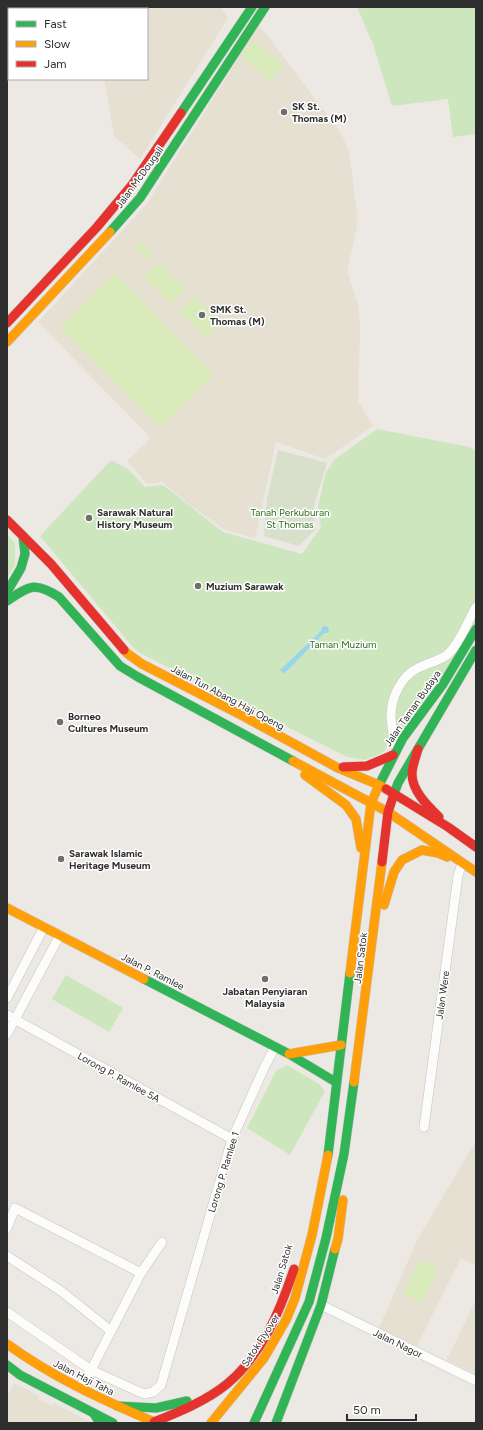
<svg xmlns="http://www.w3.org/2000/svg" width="483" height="1430" font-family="Figtree,sans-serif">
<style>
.education{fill:#e6e0d3}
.green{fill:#cee6be}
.cemetery{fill:#d8e0cc}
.pitch{fill:#d9eabb}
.water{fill:#99d6ec}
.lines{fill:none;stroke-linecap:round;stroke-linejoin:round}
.street-casing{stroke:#c5c4c5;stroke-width:10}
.fast-casing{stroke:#c5c4c5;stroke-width:10}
.slow-casing{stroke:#c5c4c5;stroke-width:10}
.jam-casing{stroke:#c5c4c5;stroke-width:10}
.street{stroke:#fcfcfb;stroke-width:9}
.fast{stroke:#30b455;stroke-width:9}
.slow{stroke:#ff9f0a;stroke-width:9}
.jam{stroke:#e5322d;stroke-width:9}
.poi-dot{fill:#706f6e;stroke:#fff;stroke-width:1.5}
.labels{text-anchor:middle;stroke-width:3;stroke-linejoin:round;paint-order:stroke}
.poi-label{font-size:10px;font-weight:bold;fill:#2e2e2e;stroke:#fff;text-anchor:start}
.street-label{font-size:10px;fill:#2e2e2e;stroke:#fff}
.park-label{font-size:10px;fill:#2c6e1b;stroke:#fff}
</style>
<rect width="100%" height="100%" fill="#ece8e4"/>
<g class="education">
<path d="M91 7H221L228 18 140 159 114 136 104 79H147V9H91Z"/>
<path d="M259 25 341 133 349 152 357 212V227L347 271 359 308 360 333 358 401 373 426 325 459 276 442 255 538 225 530 189 504 162 482 147 484 127 461 151 438 38 322 146 205Z"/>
<path d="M476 1141V1266L461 1258 417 1346 379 1328 416 1242Z"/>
<path d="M476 1299V1374L447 1360Z"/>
<path d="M14 1383 39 1396 38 1399 52 1406 54 1403 92 1423H7V1397Z"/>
</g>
<g class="green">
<path d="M357 7H476V134L453 137 448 99 392 106 373 44Z"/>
<path d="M377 429 469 447 476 451V623L442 677 402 730 382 753 365 760 347 757 140 653 132 646 40 536 111 460 128 469 145 487 163 485 223 532 302 554 321 527 318 506 326 472 334 460Z"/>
<path d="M7 535 15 543V565L7 578Z"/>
<path d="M66 975 123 1008 109 1032 52 999Z"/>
<path d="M287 1065 319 1084 325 1091 290 1155 247 1128 276 1071Z"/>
</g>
<path class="cemetery" d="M278 450 327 463 314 505 315 530 299 546 264 536 267 499Z"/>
<g class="pitch">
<path d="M253 40 284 64 271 81 241 57Z"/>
<path d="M141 242 153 255 147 261 134 248Z"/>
<path d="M159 262 186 288 171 304 144 277Z"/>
<path d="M114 273 214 374 161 428 60 327Z"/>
<path d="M194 296 221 322 206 338 179 311Z"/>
<path d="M420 1259 438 1268 422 1303 403 1294Z"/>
</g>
<path class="water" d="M325 626 328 627 329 630 328 633H324L284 674 280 670 321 631 322 627Z"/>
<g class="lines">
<g class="street-casing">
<g id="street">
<path d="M396 749C395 739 391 727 391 716 391 698 401 676 418 668 427 663 440 661 448 654 459 645 469 619 476 607"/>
<path d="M7 998 44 927"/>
<path d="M7 1015 232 1139"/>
<path d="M7 1034 60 935"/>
<path d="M424 1127 458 876 462 863"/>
<path d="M7 1228 15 1208 141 1273"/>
<path d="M7 1256 61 1291 111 1331"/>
<path d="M321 1305 476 1381"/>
<path d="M7 1312 91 1370 144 1394 153 1392 161 1385 232 1139 264 1068 275 1047"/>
<path d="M79 1388 91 1370 141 1273 162 1242"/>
</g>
</g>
<g class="fast-casing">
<g id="fast">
<path d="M181 113 252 7"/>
<path d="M110 232 140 198 265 7"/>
<path d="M7 592 21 568 25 554 23 536"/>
<path d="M7 601C29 586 35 581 59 597L120 666 138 677 293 761"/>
<path d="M379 785 403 738 443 684 476 629"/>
<path d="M394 794 398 783 476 650"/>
<path d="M144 979 289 1054 334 1081"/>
<path d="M328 1155 350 973"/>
<path d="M7 1365 20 1375 113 1423"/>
<path d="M117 1406 156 1408 187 1401"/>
<path d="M94 1414 100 1423"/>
<path d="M254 1423 309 1302 326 1238 344 1154 354 1082"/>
<path d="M276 1423 321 1305 335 1249"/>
</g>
</g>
<g class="slow-casing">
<g id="slow">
<path d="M7 342 110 232"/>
<path d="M124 650 128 654 142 664 245 717 338 768 379 785 386 789"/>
<path d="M293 761 388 812 476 872"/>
<path d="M305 775 346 805 356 819 361 848"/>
<path d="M384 905 394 872 402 860 422 850 438 853 447 857"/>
<path d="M7 908 144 979"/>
<path d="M350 973 371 803 379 785"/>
<path d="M289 1054 341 1045"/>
<path d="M354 1082 382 862"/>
<path d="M335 1249 338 1239 343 1200"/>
<path d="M7 1344C54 1378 101 1399 154 1422"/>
<path d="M211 1423 264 1358 286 1320 295 1298 312 1235 328 1155"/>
</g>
</g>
<g class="jam-casing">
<g id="jam">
<path d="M7 323 97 227 132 185 181 113"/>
<path d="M7 520 51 564 124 650"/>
<path d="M418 749C416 757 412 766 412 774 412 791 428 806 439 817"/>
<path d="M343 767 367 766 393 755"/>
<path d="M386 789 448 827 476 847"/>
<path d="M382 862 388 812 394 794"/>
<path d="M154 1422C179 1412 206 1401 227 1384 262 1355 280 1311 294 1269"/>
</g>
</g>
<use href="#street" class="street"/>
<use href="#fast" class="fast"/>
<use href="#slow" class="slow"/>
<use href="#jam" class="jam"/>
</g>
<g class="poi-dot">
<circle cx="284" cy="112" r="4"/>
<circle cx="202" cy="315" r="4"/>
<circle cx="89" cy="518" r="4"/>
<circle cx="198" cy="586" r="4"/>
<circle cx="60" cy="722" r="4"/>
<circle cx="61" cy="859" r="4"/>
<circle cx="265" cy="979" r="4"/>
</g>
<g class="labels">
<g class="poi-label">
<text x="292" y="110">SK St.<tspan x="292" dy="12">Thomas (M)</tspan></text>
<text x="210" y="313">SMK St.<tspan x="210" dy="12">Thomas (M)</tspan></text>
<text x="97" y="516">Sarawak Natural<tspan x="97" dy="12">History Museum</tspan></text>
<text x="206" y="590">Muzium Sarawak</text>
<text x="68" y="720">Borneo<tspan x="68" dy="12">Cultures Museum</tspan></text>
<text x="69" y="857">Sarawak Islamic<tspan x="69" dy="12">Heritage Museum</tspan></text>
<text x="265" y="995" text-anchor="middle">Jabatan Penyiaran<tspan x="265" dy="12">Malaysia</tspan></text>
</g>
<g class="street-label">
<text transform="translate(139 177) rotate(-54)" y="4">Jalan McDougall</text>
<text transform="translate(228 697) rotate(28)" y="4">Jalan Tun Abang Haji Openg</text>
<text transform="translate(412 708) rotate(-55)" y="4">Jalan Taman Budaya</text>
<text transform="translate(360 958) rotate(-83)" y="4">Jalan Satok</text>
<text transform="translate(153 971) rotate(27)" y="4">Jalan P. Ramlee</text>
<text transform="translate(442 995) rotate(-82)" y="4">Jalan Were</text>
<text transform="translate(119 1077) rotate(29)" y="4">Lorong P. Ramlee 5A</text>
<text transform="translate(223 1172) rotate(-73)" y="4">Lorong P. Ramlee 1</text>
<text transform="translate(281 1269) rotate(-73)" y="4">Jalan Satok</text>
<text transform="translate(260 1340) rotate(-57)" y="4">Satok Flyover</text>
<text transform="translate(398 1343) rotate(26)" y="4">Jalan Nagor</text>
<text transform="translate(84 1377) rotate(27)" y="4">Jalan Haji Taha</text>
</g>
<g class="park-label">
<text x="290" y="516">Tanah Perkuburan<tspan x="290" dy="12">St Thomas</tspan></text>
<text x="343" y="648">Taman Muzium</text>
</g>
</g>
<rect width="483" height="1430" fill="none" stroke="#2e2e2e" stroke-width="16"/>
<rect x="8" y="8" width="140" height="72" fill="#ffffff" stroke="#ababab"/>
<rect x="16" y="21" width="20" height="6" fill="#30b455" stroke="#ababab"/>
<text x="44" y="28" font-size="12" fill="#2e2e2e">Fast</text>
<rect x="16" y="41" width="20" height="6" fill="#ff9f0a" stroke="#ababab"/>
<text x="44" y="48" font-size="12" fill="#2e2e2e">Slow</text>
<rect x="16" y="61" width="20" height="6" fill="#e5322d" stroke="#ababab"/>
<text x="44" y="68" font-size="12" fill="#2e2e2e">Jam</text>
<path d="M347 1414v6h69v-6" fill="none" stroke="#2e2e2e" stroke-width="2"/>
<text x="353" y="1414" font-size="12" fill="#2e2e2e" stroke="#ffffff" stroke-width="3" paint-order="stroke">50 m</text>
</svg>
